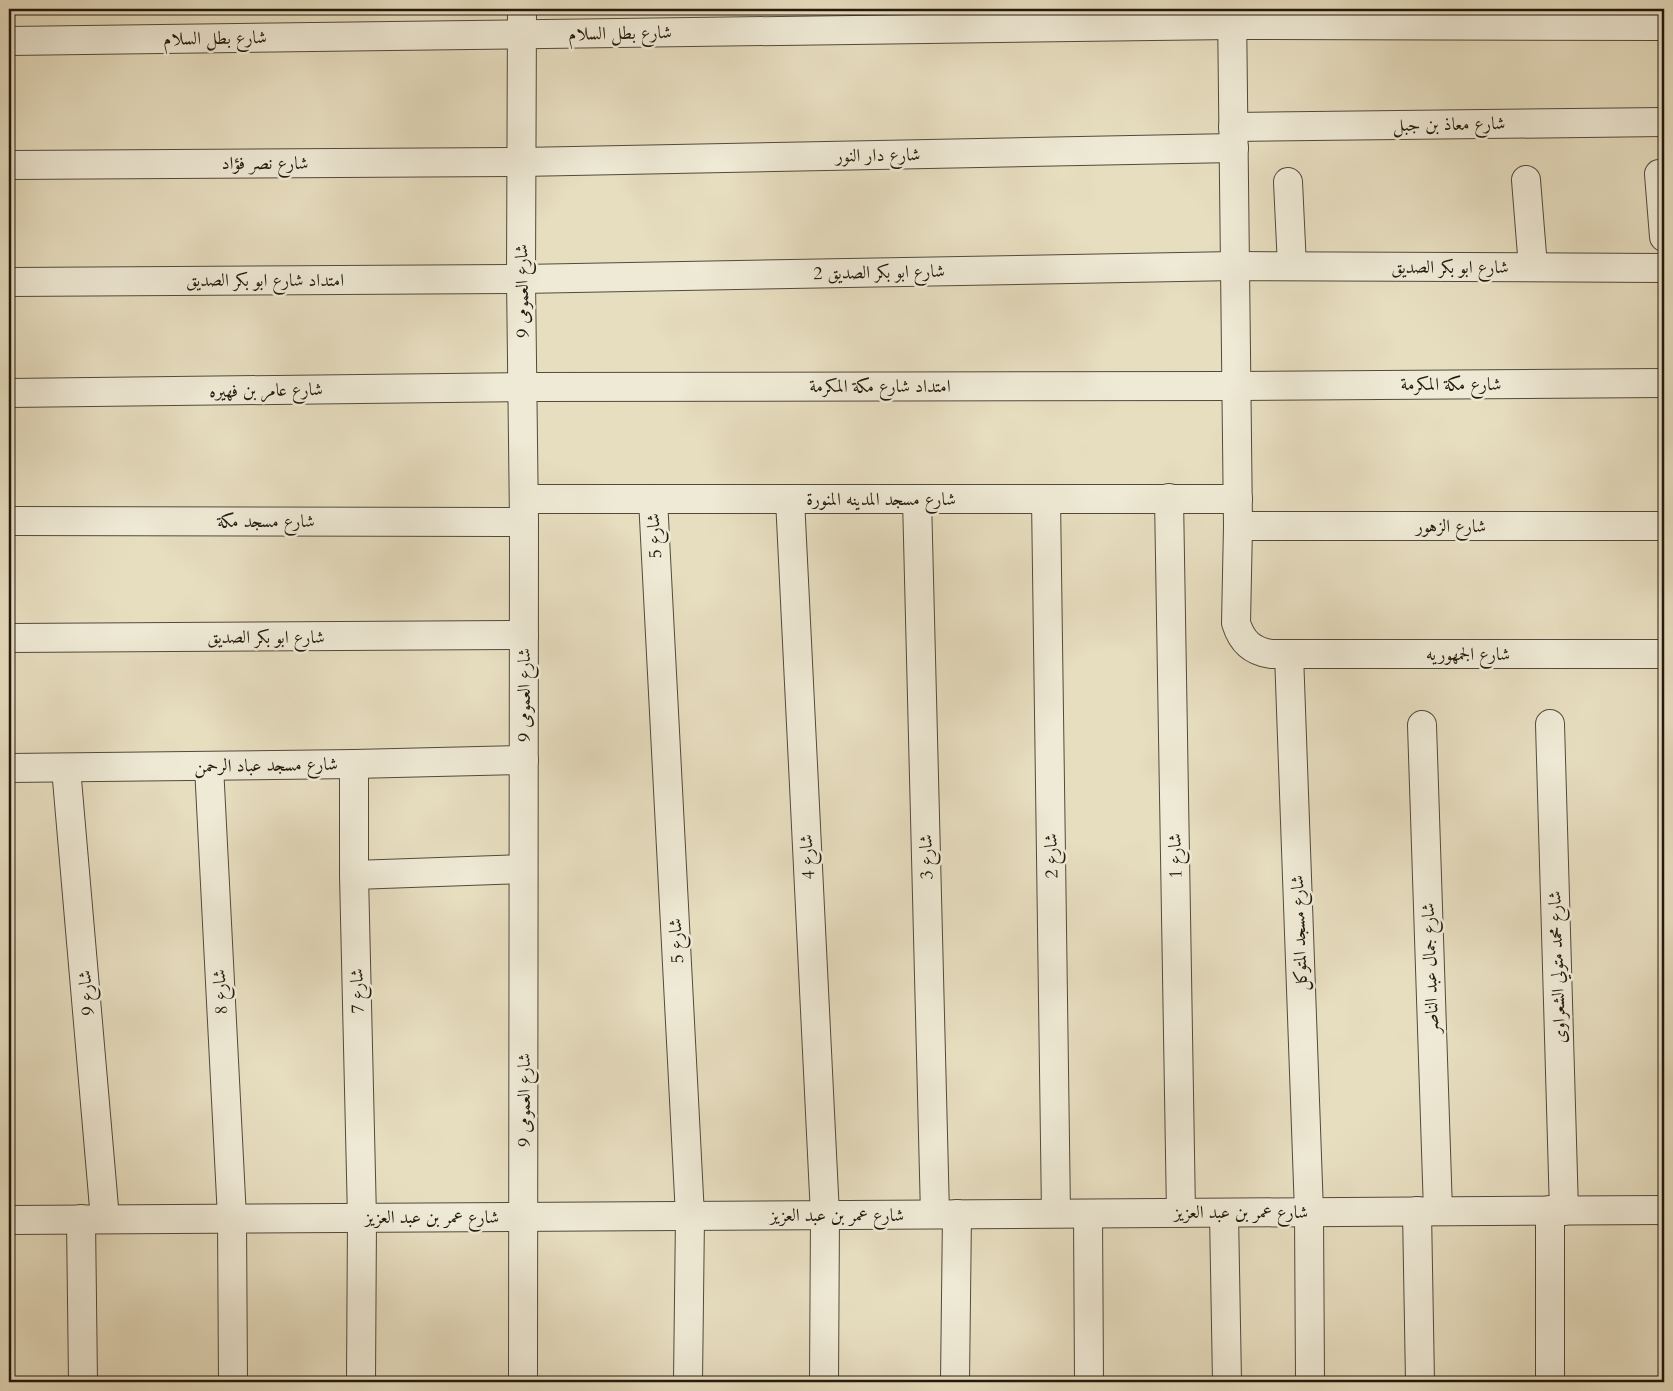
<svg xmlns="http://www.w3.org/2000/svg" width="1673" height="1391" font-family="Cardo,Amiri,serif">
<style>
.lines{fill:none;stroke-linecap:round;stroke-linejoin:round}
.minor-casing{stroke:#534a3b;stroke-width:30}
.minor{stroke:#efead6;stroke-width:28}
.labels{text-anchor:middle;stroke-width:5;stroke-linejoin:round;paint-order:stroke}
.street-label{font-size:18px;fill:#22190f;stroke:#efead6}
</style>
<rect width="100%" height="100%" fill="#e7dec0"/>
<filter id="stains"><feTurbulence type="fractalNoise" baseFrequency=".004" numOctaves="4"/><feColorMatrix values="0 0 0 0 .2 0 0 0 0 .09 0 0 0 0 .02 0 0 0 .5 -.17"/></filter>
<radialGradient id="worn" r=".72"><stop offset=".6" stop-color="#630" stop-opacity="0"/><stop offset="1" stop-color="#630" stop-opacity=".3"/></radialGradient>
<g class="lines">
<g class="minor-casing">
<g id="minor">
<path d="M522 9 521 279 524 522 523 1382"/>
<path d="M1232 9 1238 526 1236 623C1242 642 1252 651 1271 654H1664"/>
<path d="M9 41 1232 25 1664 26"/>
<path d="M1233 127 1664 122"/>
<path d="M9 165 521 162 1234 148"/>
<path d="M1659 174 1664 237"/>
<path d="M1526 180 1533 267"/>
<path d="M1288 182 1292 266"/>
<path d="M9 282 521 279 1236 266 1664 268"/>
<path d="M9 393 523 387 1237 386 1664 383"/>
<path d="M1169 498 1181 1213"/>
<path d="M524 499H1238"/>
<path d="M653 499 690 1216 688 1382"/>
<path d="M790 499 825 1215 824 1382"/>
<path d="M917 499 935 1214"/>
<path d="M1046 499 1056 1213"/>
<path d="M9 521 524 522"/>
<path d="M1238 526H1664"/>
<path d="M9 638 524 635"/>
<path d="M1289 654 1309 1212 1310 1382"/>
<path d="M1550 724 1564 1211"/>
<path d="M1422 725 1438 1211"/>
<path d="M354 764V875L362 1218 361 1382"/>
<path d="M209 766 232 1218 233 1382"/>
<path d="M9 768 354 764 524 760"/>
<path d="M66 768 105 1219"/>
<path d="M354 875 523 869"/>
<path d="M1550 1210V1382"/>
<path d="M1417 1211 1420 1382"/>
<path d="M1224 1213 1227 1382"/>
<path d="M1088 1214 1089 1382"/>
<path d="M81 1219 83 1382"/>
<path d="M9 1220 1664 1210"/>
<path d="M955 1382 957 1214"/>
</g>
</g>
<use href="#minor" class="minor"/>
</g>
<g class="labels">
<g class="street-label">
<text transform="translate(620 33) rotate(-1)" y="6">شارع بطل السلام</text>
<text transform="translate(215 38) rotate(-1)" y="6">شارع بطل السلام</text>
<text transform="translate(1449 124) rotate(-1)" y="6">شارع معاذ بن جبل</text>
<text transform="translate(878 155) rotate(-1)" y="6">شارع دار النور</text>
<text x="265" y="169">شارع نصر فؤاد</text>
<text x="1450" y="273">شارع ابو بكر الصديق</text>
<text transform="translate(879 272) rotate(-1)" y="6">شارع ابو بكر الصديق 2</text>
<text x="265" y="286">امتداد شارع ابو بكر الصديق</text>
<text transform="translate(522 291) rotate(-91)" y="6">شارع العمومى 9</text>
<text x="1451" y="390">شارع مكة المكرمة</text>
<text x="880" y="392">امتداد شارع مكة المكرمة</text>
<text transform="translate(266 390) rotate(-1)" y="6">شارع عامر بن فهيره</text>
<text x="881" y="505">شارع مسجد المدينه المنورة</text>
<text x="266" y="527">شارع مسجد مكة</text>
<text x="1451" y="532">شارع الزهور</text>
<text transform="translate(654 536) rotate(-93)" y="6">شارع 5</text>
<text x="266" y="643">شارع ابو بكر الصديق</text>
<text x="1468" y="660">شارع الجمهوريه</text>
<text transform="translate(524 695) rotate(-90)" y="6">شارع العمومى 9</text>
<text transform="translate(266 765) rotate(-1)" y="6">شارع مسجد عباد الرحمن</text>
<text transform="translate(1051 856) rotate(-91)" y="6">شارع 2</text>
<text transform="translate(1175 856) rotate(-91)" y="6">شارع 1</text>
<text transform="translate(807 857) rotate(-93)" y="6">شارع 4</text>
<text transform="translate(926 857) rotate(-91)" y="6">شارع 3</text>
<text transform="translate(1299 933) rotate(-92)" y="6">شارع مسجد المتوكل</text>
<text transform="translate(676 941) rotate(-93)" y="6">شارع 5</text>
<text transform="translate(1557 967) rotate(-92)" y="6">شارع محمد متولي الشعراوى</text>
<text transform="translate(1430 968) rotate(-92)" y="6">شارع جمال عبد الناصر</text>
<text transform="translate(357 991) rotate(-91)" y="6">شارع 7</text>
<text transform="translate(220 992) rotate(-93)" y="6">شارع 8</text>
<text transform="translate(86 993) rotate(-95)" y="6">شارع 9</text>
<text transform="translate(524 1100) rotate(-90)" y="6">شارع العمومى 9</text>
<text x="1241" y="1218">شارع عمر بن عبد العزيز</text>
<text x="837" y="1221">شارع عمر بن عبد العزيز</text>
<text x="432" y="1223">شارع عمر بن عبد العزيز</text>
</g>
</g>
<rect width="1673" height="1391" fill="none" stroke="#e7dec0" stroke-width="30"/>
<rect x="10" y="10" width="1653" height="1371" fill="none" stroke="#22190f" stroke-width="2.5"/>
<rect x="15" y="15" width="1643" height="1361" fill="none" stroke="#22190f"/>
<rect width="100%" height="100%" filter="url(#stains)"/>
<rect width="100%" height="100%" fill="url(#worn)"/>
</svg>
